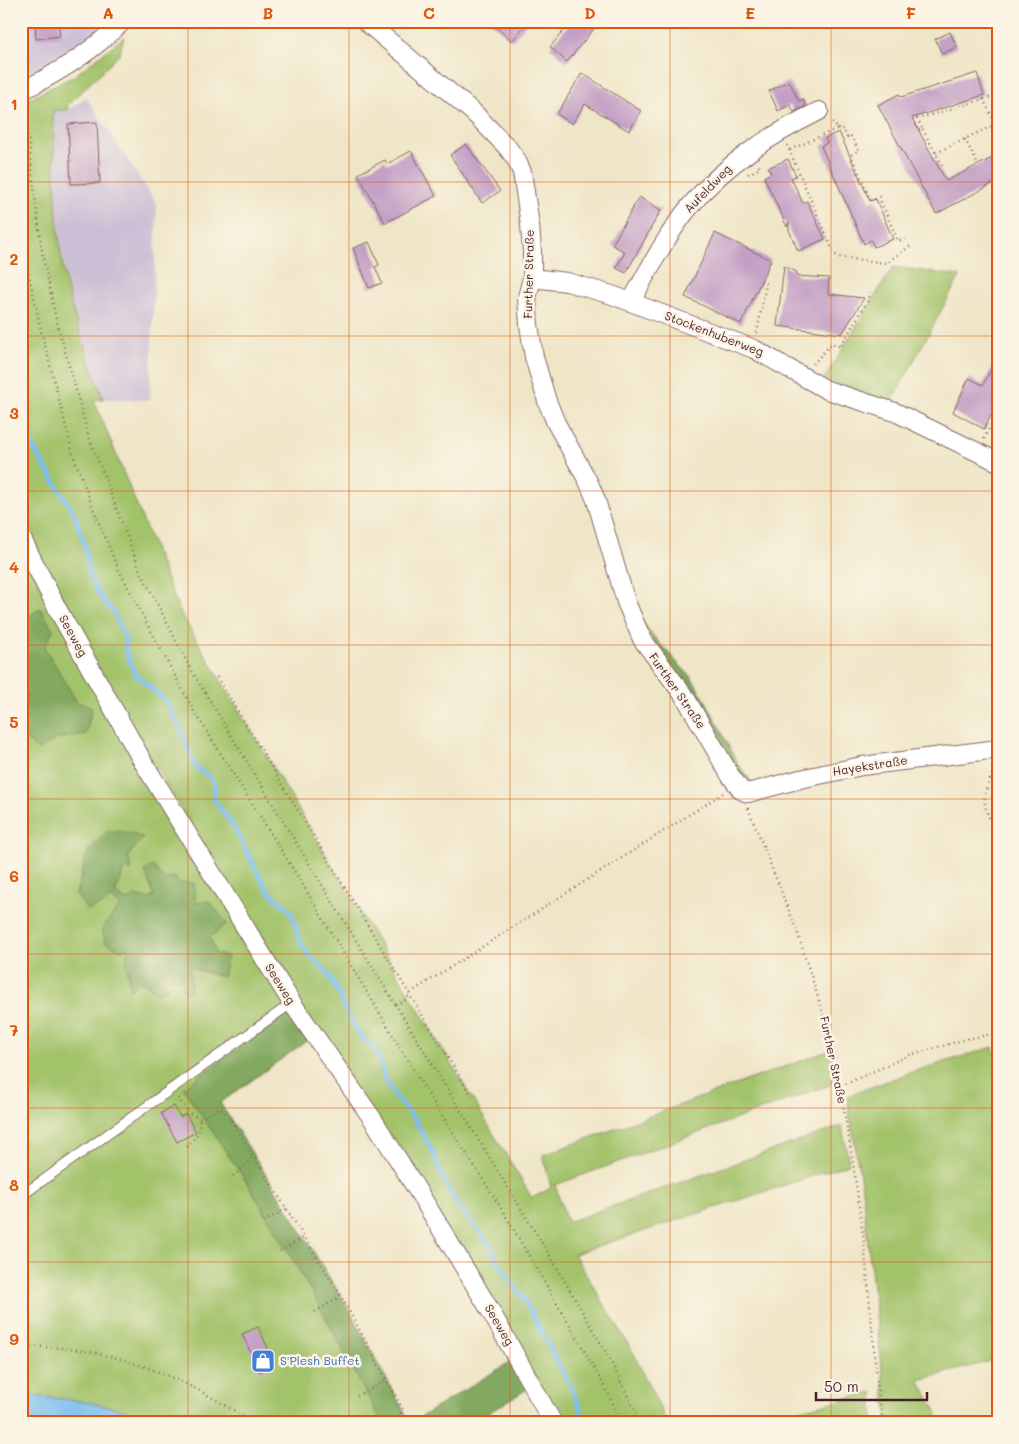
<svg xmlns="http://www.w3.org/2000/svg" width="1019" height="1444" font-family="Mali,sans-serif">
<style>
.industrial{fill:#cbbfd5}
.green{fill:#a3c36b;stroke:#76714b}
.forest{fill:#82a95f;stroke:#666445}
.water{fill:#7abdf0;stroke:#626e8e}
.lines{fill:none;stroke-linecap:round;stroke-linejoin:round}
.stream{stroke:#7abdf0;stroke-width:4.5}
.building{fill:#c29fc5}
.service-casing{stroke:#846562;stroke-width:11}
.minor-casing{stroke:#846562;stroke-width:20}
.path{stroke:#846562;stroke-width:2.5;stroke-dasharray:1 4;stroke-linecap:butt}
.service{stroke:#fff;stroke-width:9}
.minor{stroke:#fff;stroke-width:18}
.grid{fill:none;stroke:#e0560e;stroke-width:1;stroke-opacity:0.55}
.labels{text-anchor:middle;stroke-width:5;stroke-linejoin:round;paint-order:stroke}
.street-label{font-size:12px;fill:#4a1f2b;stroke:#fcf5e5}
.shop-label{font-size:12px;fill:#366cbe;stroke:#fcf5e5;text-anchor:start}
.neatline{fill:none;stroke:#e0560e;stroke-width:2}
.grid-label{font-size:16px;text-anchor:middle;font-weight:bold;fill:#e0560e}
</style>
<rect width="100%" height="100%" fill="#fcf5e5"/>
<filter id="ink" filterUnits="userSpaceOnUse"><feTurbulence type="fractalNoise" baseFrequency=".02" numOctaves="2"/><feDisplacementMap in="SourceGraphic" scale="10" xChannelSelector="R" yChannelSelector="G"/><feConvolveMatrix kernelMatrix="1 2 1 2 8 2 1 2 1" color-interpolation-filters="sRGB"/></filter>
<filter id="wash" filterUnits="userSpaceOnUse"><feTurbulence type="fractalNoise" baseFrequency=".0096" numOctaves="4" result="noise"/><feDisplacementMap in="SourceGraphic" scale="20" xChannelSelector="R" yChannelSelector="G"/><feGaussianBlur stdDeviation="1.12" result="paint"/><feColorMatrix in="noise" values="0 0 0 0 0 0 0 0 0 0 0 0 0 0 0 0 0 1.4 0 .05"/><feComposite in="paint" operator="in"/></filter>
<g filter="url(#wash)">
<rect width="100%" height="100%" fill="#efe6c8"/>
<g class="industrial">
<path d="M24 21H105L81 42 64 53 29 72Z"/>
<path d="M86 97 157 204 150 400 103 399 71 304 62 257 56 208 53 110H68Z"/>
</g>
<g class="green">
<path d="M124 37 119 55 68 105V110H53C55 175 54 241 71 304 80 336 92 367 103 399L94 400 181 614 532 1198 551 1188 543 1155 828 1051 835 1083 555 1185 567 1222 842 1126 849 1164 574 1254 634 1354 667 1423H560L291 991 127 720 28 534 21 518V103L74 76Z"/>
<path d="M893 267 960 276 891 403 824 379Z"/>
<path d="M21 552 310 1038 220 1103 277 1192 350 1311 410 1423H21Z"/>
<path d="M993 1047 998 1065V1359L919 1380 938 1415 908 1423H888L862 1189 847 1096 912 1072Z"/>
<path d="M873 1392V1423H748Z"/>
</g>
<g class="forest">
<path d="M40 608 53 630 45 648 77 702 92 707 86 734 56 739 38 750 22 735 26 694H21V628L31 615Z"/>
<path d="M633 610 660 644 691 677 707 703 738 764 754 785H745Z"/>
<path d="M109 830 131 833 143 838 128 856 132 870 124 869 115 893 126 901 135 896 149 899 154 896 145 871 153 866 164 879 175 877 179 883H194L196 903 209 901 227 924 210 937 216 954 228 956 223 977 190 968 191 990 185 993 182 979 166 977 162 981 169 989 156 993 144 982H138L130 990 126 956 129 948 121 950 105 942 102 928 120 906 111 898 102 905 87 910 76 894 88 851Z"/>
<path d="M289 1013 308 1040 220 1103 277 1192 350 1311 410 1423H382L314 1296 248 1184 183 1088Z"/>
<path d="M513 1360 529 1388 472 1423H411Z"/>
</g>
<path class="water" d="M21 1396C70 1398 114 1404 159 1423H21Z"/>
<g class="lines">
<path class="stream" d="M21 428 74 513 84 543 89 575 99 595 114 613 125 638 126 653 135 674 166 701 181 730 195 767 210 777 215 787 214 800 232 824 259 875 270 893 290 910 301 943 311 958 326 971 337 990 347 1013 360 1036 373 1047 381 1061 384 1078 396 1098 414 1119 433 1152 442 1177 458 1206 491 1246 497 1261 525 1301 571 1387 586 1423"/>
</g>
<g id="blocks">
<g class="building">
<path d="M35 21H58L60 36 36 39Z"/>
<path d="M489 21H529L512 41Z"/>
<path d="M572 21H600L567 62 550 47Z"/>
<path d="M950 32 957 47 942 54 935 39Z"/>
<path d="M582 73 641 111 629 131 585 104 572 124 557 114Z"/>
<path d="M977 73 984 95 912 118 946 181 998 155V181L936 214 878 105 899 94 901 97Z"/>
<path d="M789 81 799 101 803 99 806 106 794 112 790 105 778 111 769 91Z"/>
<path d="M97 122 100 183 71 184 68 124Z"/>
<path d="M839 132 870 201 876 199 893 239 874 247 871 240 864 244 821 146 827 143 825 138Z"/>
<path d="M466 144 500 191 482 203 450 155Z"/>
<path d="M411 151 436 196 385 223 358 174 385 160 387 164Z"/>
<path d="M788 159 796 176 791 178 803 203 807 201 825 239 798 251 789 230V222L787 227 764 177 771 173 768 168Z"/>
<path d="M639 197 661 210 626 273 616 268 625 252 612 245Z"/>
<path d="M715 233 771 260 741 324 685 297Z"/>
<path d="M369 242 379 265 375 267 382 283 369 288 353 248Z"/>
<path d="M784 266 797 272 796 276 829 278 828 294 864 298 842 334 777 326Z"/>
<path d="M998 355V402L984 429 953 412 969 378 983 385Z"/>
<path d="M174 1106 180 1117 186 1114 196 1132 177 1142 161 1113Z"/>
<path d="M258 1327 271 1355 269 1356 273 1365 260 1372 242 1334Z"/>
</g>
</g>
</g>
<g filter="url(#ink)">
<use href="#blocks" fill-opacity="0" stroke="#846562" stroke-width="1"/>
<g class="lines">
<g class="service-casing">
<path id="service" d="M21 1196 292 1003"/>
</g>
<g class="minor-casing">
<g id="minor">
<path d="M365 21 473 112 507 147 516 159 522 172 530 225 532 251V278L527 298 529 325 534 357 547 401 556 423 589 483 596 500 626 602 642 639 685 697 730 775 741 790 748 793 800 779 862 766 998 749"/>
<path d="M21 91C59 73 93 51 123 21"/>
<path d="M532 278 567 282 612 295 754 349 827 390 895 412 998 462"/>
<path d="M631 302C649 269 667 234 691 205 726 163 771 135 819 111"/>
<path d="M21 537 58 610 143 762 292 1003 374 1121 421 1196 490 1310 553 1423"/>
</g>
</g>
<g class="path">
<path d="M164 21 169 28"/>
<path d="M983 99 996 124"/>
<path d="M25 105 34 189 42 251 55 315 88 434 139 568 190 668 303 854 550 1256 607 1354 641 1423"/>
<path d="M838 128 839 130 843 129 847 137 850 135 859 151 851 155 871 201 879 197 898 241 905 239"/>
<path d="M922 128 917 119 998 95"/>
<path d="M919 130 922 128 942 165 938 167"/>
<path d="M965 139 978 165"/>
<path d="M787 145 834 253 838 257 886 263 912 245"/>
<path d="M790 150 838 128 830 120"/>
<path d="M936 153 998 123"/>
<path d="M748 174 760 168 759 165"/>
<path d="M21 179 28 151"/>
<path d="M21 239 41 330 73 454 94 511 118 568 146 622 194 711 298 877 425 1089 498 1203 576 1336 608 1393 621 1423"/>
<path d="M757 333 766 284 761 281"/>
<path d="M813 364 832 343 840 347 869 299 870 292"/>
<path d="M984 439 998 411"/>
<path d="M217 677 472 1097"/>
<path d="M996 765C981 801 980 800 998 836"/>
<path d="M748 808 797 931 831 1039 840 1086 854 1169 864 1242 878 1391 883 1423"/>
<path d="M395 1004C403 1002 407 1001 410 993L725 792"/>
<path d="M841 1086 910 1055 967 1039 998 1033"/>
<path d="M178 1098 190 1114 200 1118 220 1108 227 1114 341 1296 403 1410 394 1423"/>
<path d="M187 1147 199 1132 200 1118"/>
<path d="M233 1176 249 1162 254 1155"/>
<path d="M264 1222 287 1208"/>
<path d="M280 1251 305 1237"/>
<path d="M315 1312 341 1296"/>
<path d="M21 1347C104 1343 186 1377 253 1423"/>
<path d="M357 1396 387 1380"/>
</g>
<use href="#service" class="service"/>
<use href="#minor" class="minor"/>
</g>
</g>
<path class="grid" d="M188 21V1423M349 21V1423M510 21V1423M670 21V1423M831 21V1423M21 182H998M21 336H998M21 491H998M21 645H998M21 799H998M21 954H998M21 1108H998M21 1262H998"/>
<defs>
<g id="shop-square" transform="scale(1.25)"><rect x="-9" y="-9" width="18" height="18" rx="4" fill="#3f7fe0" stroke="#fcf5e5"/><path d="M-5-2.5h2.3a2.7 3.5 0 0 1 5.4 0H5L5.5 6h-11ZM-1.5-2.5h3a1.5 2.3 0 0 0-3 0Z" fill="#fff"/></g>
</defs>
<g fill-rule="evenodd">
<use href="#shop-square" x="263" y="1361"/>
</g>
<g class="labels">
<g class="street-label">
<text transform="translate(708 189) rotate(-46)" y="4">Aufeldweg</text>
<text transform="translate(529 274) rotate(-89)" y="4">Further Straße</text>
<text transform="translate(714 334) rotate(21)" y="4">Stockenhuberweg</text>
<text transform="translate(73 636) rotate(61)" y="4">Seeweg</text>
<text transform="translate(677 691) rotate(55)" y="4">Further Straße</text>
<text transform="translate(870 766) rotate(-9)" y="4">Hayekstraße</text>
<text transform="translate(280 984) rotate(58)" y="4">Seeweg</text>
<text transform="translate(833 1060) rotate(78)" y="4">Further Straße</text>
<text transform="translate(499 1325) rotate(60)" y="4">Seeweg</text>
</g>
<g class="shop-label">
<text x="280" y="1365">S'Plesh Buffet</text>
</g>
</g>
<rect width="1019" height="1444" fill="none" stroke="#fcf5e5" stroke-width="55"/>
<path d="M816 1392v8h111v-8" fill="none" stroke="#4a1f2b" stroke-width="2.5"/>
<text x="824" y="1392" font-size="15" fill="#4a1f2b" stroke="#fcf5e5" stroke-width="4" paint-order="stroke">50 m</text>
<rect x="28" y="28" width="964" height="1388" class="neatline"/>
<g class="grid-label">
<text x="108" y="19">A</text>
<text x="268" y="19">B</text>
<text x="429" y="19">C</text>
<text x="590" y="19">D</text>
<text x="750" y="19">E</text>
<text x="911" y="19">F</text>
<text x="14" y="110">1</text>
<text x="14" y="265">2</text>
<text x="14" y="419">3</text>
<text x="14" y="573">4</text>
<text x="14" y="728">5</text>
<text x="14" y="882">6</text>
<text x="14" y="1036">7</text>
<text x="14" y="1191">8</text>
<text x="14" y="1345">9</text>
</g>
</svg>
